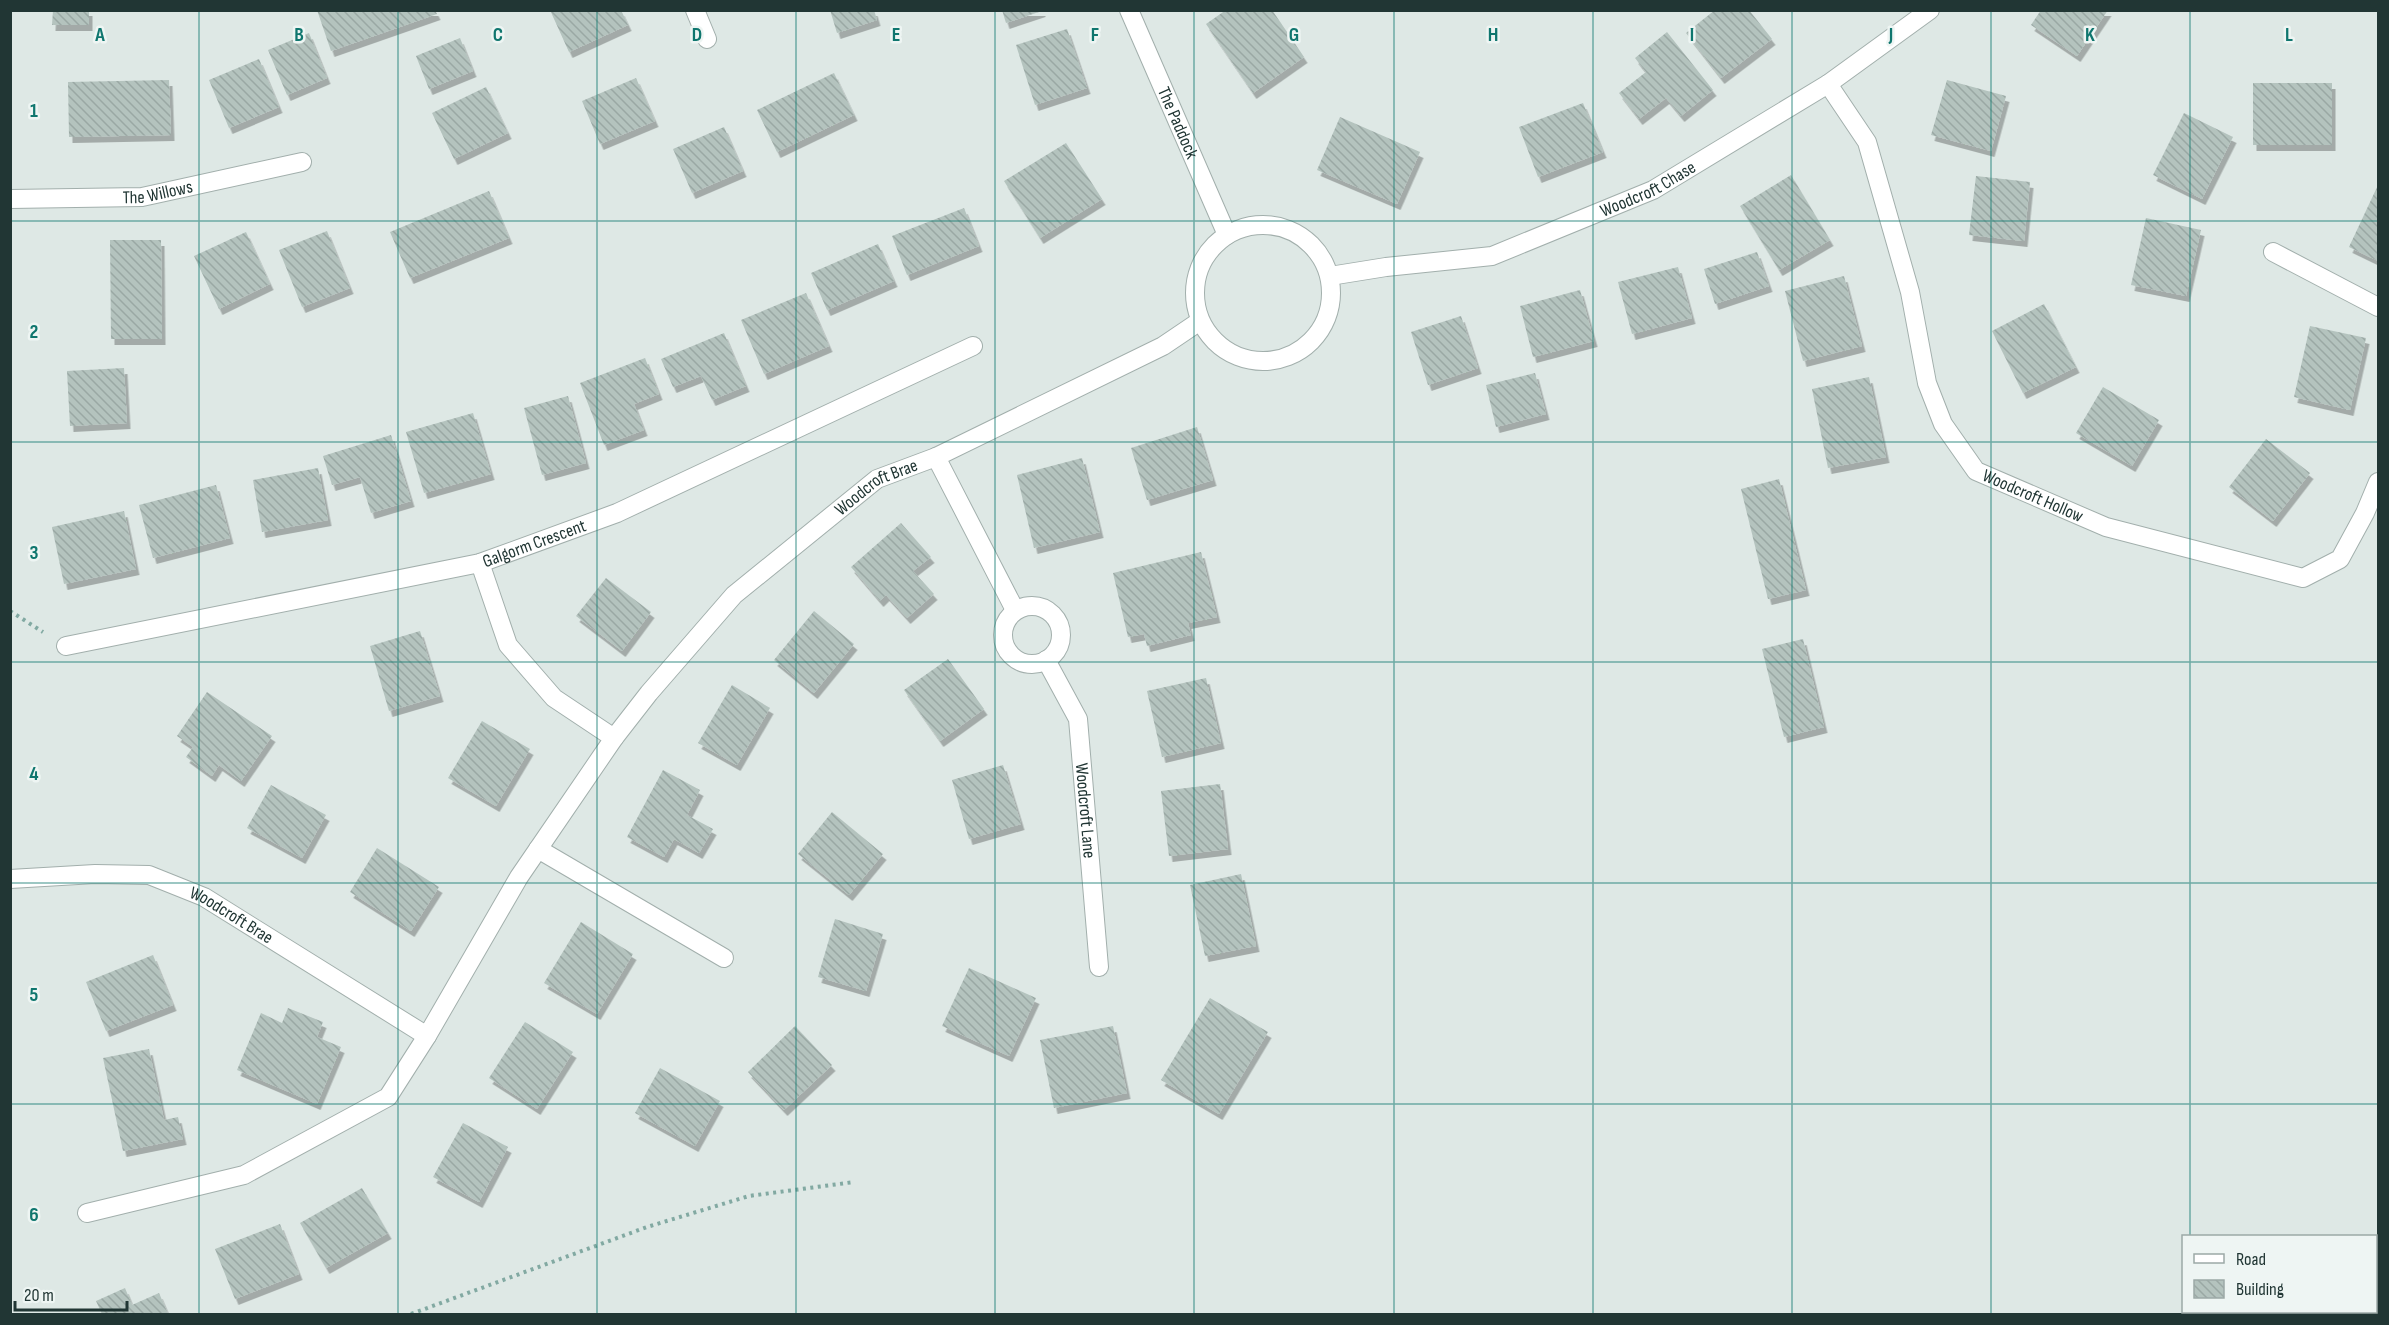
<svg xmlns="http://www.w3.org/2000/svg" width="2389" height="1325" font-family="'Sofia Sans Condensed',sans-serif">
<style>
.building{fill:url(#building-back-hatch);filter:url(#shadow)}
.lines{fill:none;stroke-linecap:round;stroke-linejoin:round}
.minor-casing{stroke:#a2afac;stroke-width:20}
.path{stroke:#82a9a2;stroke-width:4;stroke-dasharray:3 4.5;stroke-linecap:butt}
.minor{stroke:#fff;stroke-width:18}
.grid{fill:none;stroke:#0f766e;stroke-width:1.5;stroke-opacity:0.55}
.labels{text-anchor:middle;stroke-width:5;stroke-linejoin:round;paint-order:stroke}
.street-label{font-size:18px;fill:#213634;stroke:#eef5f3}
.grid-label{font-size:20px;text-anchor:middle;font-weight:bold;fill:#0f766e;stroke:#eef5f3;stroke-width:5;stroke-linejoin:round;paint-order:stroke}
</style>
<defs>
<pattern id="building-back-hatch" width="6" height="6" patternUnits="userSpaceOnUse" patternTransform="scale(1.5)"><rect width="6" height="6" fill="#b4c3be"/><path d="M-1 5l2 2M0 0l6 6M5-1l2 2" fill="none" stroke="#9aa8a4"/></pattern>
<filter id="shadow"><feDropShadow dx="3.5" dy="6" stdDeviation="0" flood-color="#0004"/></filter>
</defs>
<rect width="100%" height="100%" fill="#dee8e5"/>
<g class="building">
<path d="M53 10H89V25H52Z"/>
<path d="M317 10H435L437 14 331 51Z"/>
<path d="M550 10H621L628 25 569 52Z"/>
<path d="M830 10H874L877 20 837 33Z"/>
<path d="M1002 10H1042V11L1006 23Z"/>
<path d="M1226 10H1272L1304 57 1253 93 1206 24Z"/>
<path d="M1715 10H1749L1772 39 1721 78 1686 33Z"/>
<path d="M2041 10H2108L2077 56 2031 25Z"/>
<path d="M1067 29 1087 88 1035 105 1016 45Z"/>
<path d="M1667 32 1713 90 1681 116 1666 98 1639 119 1619 93 1646 72 1635 58Z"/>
<path d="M309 33 327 78 287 95 268 50Z"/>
<path d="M460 38 473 71 429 89 416 56Z"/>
<path d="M259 59 279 107 229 128 209 80Z"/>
<path d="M834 73 854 115 777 152 757 110Z"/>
<path d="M636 78 655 121 600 144 582 101Z"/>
<path d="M169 80 171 135 69 137 68 82Z"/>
<path d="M1947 80 2006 96 1991 151 1931 135Z"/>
<rect x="2253" y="83" width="79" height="62"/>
<path d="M486 87 508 133 454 159 432 113Z"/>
<path d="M1583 103 1603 152 1538 177 1519 127Z"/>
<path d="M2184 113 2233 137 2202 199 2153 175Z"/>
<path d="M1340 117 1420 152 1397 204 1317 170Z"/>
<path d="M724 127 743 171 692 193 673 149Z"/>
<path d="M1066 143 1102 199 1040 238 1004 181Z"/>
<path d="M1791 175 1830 240 1779 270 1740 206Z"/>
<path d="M1976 176 2030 182 2024 241 1969 235Z"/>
<path d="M2378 185V261L2349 247Z"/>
<path d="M489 191 509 238 410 278 390 232Z"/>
<path d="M964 208 979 246 907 275 892 236Z"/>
<path d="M2146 218 2201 230 2186 296 2131 285Z"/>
<path d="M327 231 350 288 302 307 279 250Z"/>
<path d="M246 232 270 284 219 309 194 256Z"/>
<path d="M110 240H161L162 339H111Z"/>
<path d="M878 244 894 281 827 310 811 273Z"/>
<path d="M1757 252 1769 286 1715 304 1704 269Z"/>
<path d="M1678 267 1692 318 1632 334 1618 282Z"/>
<path d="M1844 276 1862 346 1803 361 1785 291Z"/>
<path d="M1580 290 1594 341 1533 357 1520 306Z"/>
<path d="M806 293 829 346 764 374 741 320Z"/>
<path d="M2044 304 2076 367 2023 393 1992 331Z"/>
<path d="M1461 316 1478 368 1428 385 1411 332Z"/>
<path d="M2310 326 2366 338 2350 410 2294 397Z"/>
<path d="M724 333 746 386 712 400 701 376 673 387 661 359Z"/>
<path d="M645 358 659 394 634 404 644 430 604 445 580 383Z"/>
<path d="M124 368 127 423 70 426 67 371Z"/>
<path d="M1535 373 1546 414 1496 427 1486 385Z"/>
<path d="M1869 377 1886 457 1828 468 1812 389Z"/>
<path d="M2103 387 2159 420 2132 466 2076 433Z"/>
<path d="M568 396 586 463 542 475 524 408Z"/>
<path d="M473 413 491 474 424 493 406 432Z"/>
<path d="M1197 427 1213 480 1147 500 1131 448Z"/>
<path d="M391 435 411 501 371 513 360 477 332 485 323 456Z"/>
<path d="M2266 439 2310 473 2273 521 2229 487Z"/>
<path d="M1082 458 1100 532 1034 548 1017 475Z"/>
<path d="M318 468 328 520 262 532 253 480Z"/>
<path d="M1779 479 1806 590 1768 599 1741 489Z"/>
<path d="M216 485 230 538 153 558 139 505Z"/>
<path d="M124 511 136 569 64 584 52 527Z"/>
<path d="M901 523 931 557 913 571 934 594 907 618 886 595 880 601 851 567Z"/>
<path d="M1201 552 1217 617 1188 623 1191 635 1147 646 1144 634 1128 637 1113 573Z"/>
<path d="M606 578 651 612 622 651 576 616Z"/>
<path d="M814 611 854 644 814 693 774 660Z"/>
<path d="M420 631 440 696 389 711 370 646Z"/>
<path d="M1803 639 1824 727 1784 737 1762 649Z"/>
<path d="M948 659 984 709 940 741 904 690Z"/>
<path d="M1206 678 1221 743 1162 757 1147 691Z"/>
<path d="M732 685 770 708 737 765 698 743Z"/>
<path d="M207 692 272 736 241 781 219 765 212 776 186 757 193 747 177 736Z"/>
<path d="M482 721 530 749 496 806 448 778Z"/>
<path d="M1003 765 1021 824 969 839 952 780Z"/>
<path d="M663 770 700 790 687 815 713 829 699 853 674 839 664 857 627 837Z"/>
<path d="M1220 784 1228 849 1169 856 1161 791Z"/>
<path d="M271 785 326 815 302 858 247 828Z"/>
<path d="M832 812 883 854 849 895 798 854Z"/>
<path d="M377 848 439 887 411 931 350 892Z"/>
<path d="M1241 874 1256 946 1205 956 1190 885Z"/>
<path d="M835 919 883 934 866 991 818 977Z"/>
<path d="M581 922 633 954 597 1014 544 983Z"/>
<path d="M153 955 173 1005 106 1031 86 982Z"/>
<path d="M969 968 1036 998 1009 1056 942 1026Z"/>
<path d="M1210 998 1268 1032 1219 1114 1161 1080Z"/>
<path d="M288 1008 323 1022 317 1037 341 1047 317 1104 237 1070 261 1013 282 1023Z"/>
<path d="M525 1022 573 1052 537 1109 489 1078Z"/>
<path d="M795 1026 832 1065 784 1110 748 1072Z"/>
<path d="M1113 1026 1127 1093 1054 1108 1040 1040Z"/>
<path d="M149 1049 164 1120 178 1117 183 1139 123 1151 103 1058Z"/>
<path d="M660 1068 720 1101 695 1146 635 1113Z"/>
<path d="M463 1123 508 1147 479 1202 433 1177Z"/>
<path d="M362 1188 388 1233 326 1268 300 1223Z"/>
<path d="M280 1224 299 1274 235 1299 215 1249Z"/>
<path d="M125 1288 132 1305 159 1293 168 1314H102L96 1301Z"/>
</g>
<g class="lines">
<g class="minor-casing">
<g id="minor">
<path d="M695 10 707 39"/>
<path id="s1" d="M1129 10 1227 235"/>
<path id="s2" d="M1828 84 1867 142 1910 292 1927 383 1943 424 1976 471 2106 527 2303 578 2340 559 2365 513 2378 482"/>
<path id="s3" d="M10 199 142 197 302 162"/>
<circle cx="1263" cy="293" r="68"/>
<path d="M2273 252 2378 307"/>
<path id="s4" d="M1330 276 1386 267 1492 256 1653 190 1828 84 1930 10"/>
<path d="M936 457 1015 610"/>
<path d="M480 563 508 645 554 698 614 738"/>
<circle cx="1032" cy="635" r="29"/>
<path id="s5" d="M66 646 480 563 617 513 973 346"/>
<path id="s6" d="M1046 660 1078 719 1099 967"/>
<path d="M538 849 724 958"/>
<path id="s7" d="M10 879 95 874 149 875 204 897 427 1036"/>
<path id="s8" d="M87 1213 244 1175 388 1097 427 1036 519 877 614 738 649 693 734 595 877 479 936 457 1163 346 1200 321"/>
</g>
</g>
<g class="path">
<path d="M10 611 43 632"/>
<path d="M411 1314 647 1227 749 1196 854 1182"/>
</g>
<use href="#minor" class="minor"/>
</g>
<path class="grid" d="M199 10V1314M398 10V1314M597 10V1314M796 10V1314M995 10V1314M1194 10V1314M1394 10V1314M1593 10V1314M1792 10V1314M1991 10V1314M2190 10V1236M10 221H2378M10 442H2378M10 662H2378M10 883H2378M10 1104H2378M2190 1312V1314"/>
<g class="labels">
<g class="street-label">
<text dy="6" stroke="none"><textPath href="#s1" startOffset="123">The Paddock</textPath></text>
<text dy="6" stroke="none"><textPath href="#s4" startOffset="333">Woodcroft Chase</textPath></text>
<text dy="6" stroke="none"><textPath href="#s3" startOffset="148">The Willows</textPath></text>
<text dy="6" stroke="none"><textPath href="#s8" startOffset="1116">Woodcroft Brae</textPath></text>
<text dy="6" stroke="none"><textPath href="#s2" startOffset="482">Woodcroft Hollow</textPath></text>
<text dy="6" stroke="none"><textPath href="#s5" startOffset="480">Galgorm Crescent</textPath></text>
<text dy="6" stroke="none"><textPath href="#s6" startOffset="159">Woodcroft Lane</textPath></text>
<text dy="6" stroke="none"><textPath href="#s7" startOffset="231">Woodcroft Brae</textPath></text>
</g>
</g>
<g class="grid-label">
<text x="100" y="41">A</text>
<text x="299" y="41">B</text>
<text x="498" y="41">C</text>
<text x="697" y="41">D</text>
<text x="896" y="41">E</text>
<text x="1095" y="41">F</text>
<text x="1294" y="41">G</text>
<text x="1493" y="41">H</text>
<text x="1692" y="41">I</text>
<text x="1891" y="41">J</text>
<text x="2090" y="41">K</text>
<text x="2289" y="41">L</text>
<text x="34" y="117">1</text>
<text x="34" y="338">2</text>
<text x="34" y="559">3</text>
<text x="34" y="780">4</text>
<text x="34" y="1001">5</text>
<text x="34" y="1221">6</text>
</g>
<rect width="2389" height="1325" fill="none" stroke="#213634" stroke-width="24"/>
<rect x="2182" y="1235" width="195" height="78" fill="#eef5f3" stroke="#9ca9a7" stroke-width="1.5"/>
<rect x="2194" y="1254" width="30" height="9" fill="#ffffff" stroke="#9ca9a7" stroke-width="1.5"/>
<text x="2236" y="1265" font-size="18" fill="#213634">Road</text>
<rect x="2194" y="1280" width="30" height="18" fill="url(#building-back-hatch)" stroke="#9ca9a7" stroke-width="1.5"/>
<text x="2236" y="1295" font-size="18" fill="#213634">Building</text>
<path d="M15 1301v9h112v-9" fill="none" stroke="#213634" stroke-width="3"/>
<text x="24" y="1301" font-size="18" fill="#213634" stroke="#eef5f3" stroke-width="4.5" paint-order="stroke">20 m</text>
</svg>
